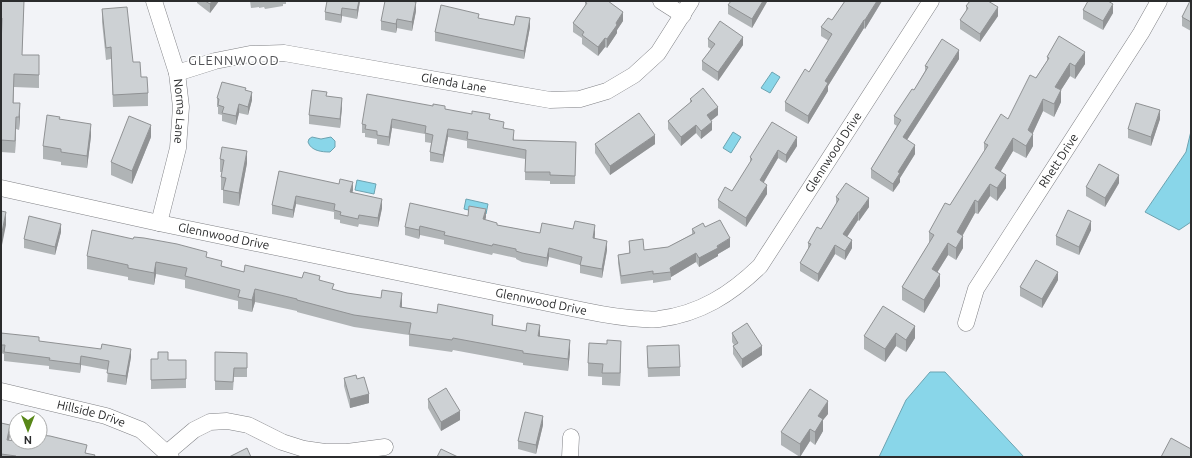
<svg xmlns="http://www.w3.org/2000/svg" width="1192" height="458" font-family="Ubuntu,sans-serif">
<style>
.water{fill:#89d6e9;stroke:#6da3b1}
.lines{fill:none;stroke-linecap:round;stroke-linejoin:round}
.street-casing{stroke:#818286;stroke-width:17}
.street{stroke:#fff;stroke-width:16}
.wall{fill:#b0b4b6}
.shaded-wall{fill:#909294}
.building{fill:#cdd1d4;stroke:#909294}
.labels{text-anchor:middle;stroke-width:3;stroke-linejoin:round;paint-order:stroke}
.street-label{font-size:12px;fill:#2b2c2d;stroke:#fff}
.neighbourhood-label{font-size:13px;letter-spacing:1px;fill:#515256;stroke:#fff}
</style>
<rect width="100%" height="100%" fill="#f2f3f7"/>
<g class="water">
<path d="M772 72 780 77 770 93 761 88Z"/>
<path d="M1191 131V222L1179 230 1145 212 1186 152Z"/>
<path d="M733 132 741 137 731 153 723 148Z"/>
<path d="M312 137 321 139 331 137 335 141V147L330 152C322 152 311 151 308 142L309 139Z"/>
<path d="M357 180 376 184 374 194 355 190Z"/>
<path d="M466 199 488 204 486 214 464 209Z"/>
<path d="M930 372H945L1024 457H879L906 400Z"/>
</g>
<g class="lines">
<g class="street-casing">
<g id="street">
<path id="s1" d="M154 1 177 73 181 107 178 148 159 223"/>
<path d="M661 1 683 15"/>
<path id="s2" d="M177 73 215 61 250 54 284 53 550 100 580 99 607 91 634 75 658 53 691 1"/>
<path id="s3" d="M1 188 159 223 586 311C605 315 624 318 643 319 648 319 654 320 659 319 700 314 731 294 760 266L931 1"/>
<path id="s4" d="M966 323 976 289 1141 33 1159 1"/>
<path id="s5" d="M1 391 106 416 141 430 171 457"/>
<path d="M168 452 194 430 210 422 227 421 248 425 282 442 304 449 325 452H347L385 447"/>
<path d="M570 457 571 437"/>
</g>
</g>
<use href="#street" class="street"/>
</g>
<g class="wall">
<path d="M1 1H24L22 55H39V88L14 87 13 103 20 116 19 130 16 129 15 153 1 152Z"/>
<path d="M197 1H219L210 13 197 3Z"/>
<path d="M250 1H293L286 2V4H283V6L265 9 264 7 259 8V7L251 8Z"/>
<path d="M360 1 357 19 342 16 341 23 325 20V12Z"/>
<path d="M767 1 752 28 728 14V5Z"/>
<path d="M845 1H882L865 29 864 28 828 86V91L808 124 785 111V102L809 72 829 41 821 36V27L832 20Z"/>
<path d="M1191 1V31L1182 26V17Z"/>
<path d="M585 2 623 21 617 30V33L607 48 605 47 598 56 582 44V38L573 32V23L585 7Z"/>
<path d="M966 6 998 16 980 42 960 29V20L966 12Z"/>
<path d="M102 9 141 77 148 93V106L113 107 111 59 106 60 102 22Z"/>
<path d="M1083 10 1113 13 1103 30 1083 19Z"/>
<path d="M416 11 412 31 397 28 396 33 381 30V21Z"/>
<path d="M479 19 514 25 530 27 524 59 435 41V32Z"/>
<path d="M708 39 743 45 718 81 702 70V61L711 49 708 47Z"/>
<path d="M1047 57 1085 64 1075 79 1070 76 1061 90V102L1054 117 1043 111 1033 133V146L1026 158 1013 151 1000 172 1006 188 997 201 990 196 978 214 975 213 963 235V248L956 260 948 255 937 272 940 286 924 313 902 300V287L929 243V232L950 205 984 152V143L1008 119 1047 61Z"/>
<path d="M959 59 907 140 915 154 900 178V182L893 192 871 178V169L897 126 894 124V116L914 90 925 71V66Z"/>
<path d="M246 90 252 100 248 115 239 113 236 125 222 121V115L218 114V107H217V98Z"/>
<path d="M690 99 718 115 711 120 712 130 701 139 696 133 681 146 668 129V121L690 103Z"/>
<path d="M342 107 340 128 309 124V115Z"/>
<path d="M445 109 490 119 504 128 514 138V140L576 142 575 184H550V181L525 180V159L467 148V141L448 137 443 163 430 161V152L431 143 425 142V134L392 128 389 146 377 144V139L365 137V133H362V124Z"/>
<path d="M60 119 91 136 87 168 61 165V162L43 159V146Z"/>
<path d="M1160 119 1151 146 1128 138V129Z"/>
<path d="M151 137 132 184 111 175V162Z"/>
<path d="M595 144H655L610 175 595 153Z"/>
<path d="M797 146 786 163 778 158 763 183 767 194 746 227 718 208V200L732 191 750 163V157Z"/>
<path d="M220 159 247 163 239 206 223 203V190H221V177L222 172H220Z"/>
<path d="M279 171 353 190 352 193 382 208 378 227 359 224 358 227 340 223V220L334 219V212L296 204 293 218 272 214V205Z"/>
<path d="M1119 183 1105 207 1086 196V187Z"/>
<path d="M836 197 869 207 859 221 858 220 847 237 852 248 845 260 835 254 818 282 800 271V263L808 249V243L821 229 836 204Z"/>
<path d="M468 216 486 217 485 220 497 225 540 233 595 234V238L607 250 602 278 580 273V265L549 257 547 267 522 262 516 259V258L493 253 492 255 444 244V240L420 235 419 239 405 235V227Z"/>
<path d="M705 227 730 247 718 254V256L699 267 696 262 671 277V280L653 283V280L621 284 618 263V255L629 253V241L644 250 668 247 692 234V229Z"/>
<path d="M1091 230 1079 255 1056 245V236Z"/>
<path d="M61 232 55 255 24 248V239Z"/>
<path d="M87 256 207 257 222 266 244 272 302 278 320 281 334 290 402 305V307L493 325 540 336 570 352 568 371 523 365V363L453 350 452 352 409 346V335L354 327 297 312V311L255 302 252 312 238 309V301L185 288V280L156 274 154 285 128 280V277L87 269Z"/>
<path d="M1058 280 1042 308 1020 296V287Z"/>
<path d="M915 326V338L906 352 896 346 885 362 864 349V336Z"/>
<path d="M1 333 39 341 131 357 126 385 107 382 108 370 81 365 80 373 49 369V366L4 361V354L1 353Z"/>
<path d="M732 333 762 355 742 368 733 354V346L734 345 732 342Z"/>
<path d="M607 344 621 353 620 386 602 385V377L588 376V363Z"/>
<path d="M215 352 247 353V377H234L233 390H215Z"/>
<path d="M647 355 680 367V376L648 377Z"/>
<path d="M151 359 168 360H186V388L151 389Z"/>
<path d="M344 378 357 379 369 403 350 408 344 386Z"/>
<path d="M428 399 460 420 441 431 428 408Z"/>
<path d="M828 414 823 420V431L815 445 810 441 800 457 781 445V432Z"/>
<path d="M1 423 10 435 9 440 87 453 95 457H1Z"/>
<path d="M543 425 536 454 518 449V441Z"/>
</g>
<g class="shaded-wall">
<path d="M212 1H219L210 13V4Z"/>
<path d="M359 1H360L357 19V10Z"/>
<path d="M763 1H767V2L752 28V19Z"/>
<path d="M877 1H882L865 29V20Z"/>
<path d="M416 2V11L412 31V22Z"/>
<path d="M1113 4V13L1103 30V21Z"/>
<path d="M998 7V16L980 42V34Z"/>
<path d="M342 8V16L341 23V15Z"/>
<path d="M623 12V21L617 30V33L607 48V39L616 23Z"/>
<path d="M530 18V27L524 59V51Z"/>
<path d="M397 19V28L396 33V24Z"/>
<path d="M864 20V28L828 86V91L808 124V116L825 81Z"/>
<path d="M743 37V45L718 81V72Z"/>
<path d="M605 38V47L598 56V47Z"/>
<path d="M959 50V59L903 146V137Z"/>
<path d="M1085 52V64L1075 79V66Z"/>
<path d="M1070 63V76L1061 90V102L1054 117 1055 87Z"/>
<path d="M14 74V87L13 115V103Z"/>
<path d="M252 92V100L248 115V107Z"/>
<path d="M342 98V107L340 128V119Z"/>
<path d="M1043 99V111L1030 139 1033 134V146L1026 158V146L1028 130Z"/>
<path d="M20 103V116L19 130V117Z"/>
<path d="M239 104V113L236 125V116Z"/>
<path d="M718 107V115L707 124V115Z"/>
<path d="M1160 110V119L1151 146V137Z"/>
<path d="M16 117V129L15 153V141Z"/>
<path d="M392 119V128L389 146V137Z"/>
<path d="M712 122V130L701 139V131Z"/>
<path d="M91 124V136L87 168V156Z"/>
<path d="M151 125V137L132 184V171Z"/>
<path d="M696 125V133L681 146V137Z"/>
<path d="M448 129V137L443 163V155Z"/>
<path d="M655 135V144L610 175V166Z"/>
<path d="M797 137V146L786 163V155Z"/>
<path d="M1013 138V151L995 181V168Z"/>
<path d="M915 145V154L900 178V182L893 192V184L898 172Z"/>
<path d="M778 150V158L760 189V180Z"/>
<path d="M247 151V163L239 206V193Z"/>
<path d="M1006 175V188L997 201V188Z"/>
<path d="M1119 175V183L1105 207V198Z"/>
<path d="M353 182V190L350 201V192Z"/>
<path d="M990 184V196L978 214V202Z"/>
<path d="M767 185V194L746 227V218Z"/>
<path d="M296 196V204L293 218V210Z"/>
<path d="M869 198V207L859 221V212Z"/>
<path d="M382 199V208L378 227V218Z"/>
<path d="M975 200V213L957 245V232Z"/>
<path d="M486 209V217L483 228V219Z"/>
<path d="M6 212V225L1 250V237Z"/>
<path d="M858 212V220L843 243V234Z"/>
<path d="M1091 221V230L1079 255V247Z"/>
<path d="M61 224V232L55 255V247Z"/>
<path d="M595 225V234L593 246V238Z"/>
<path d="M420 226V235L419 239V230Z"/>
<path d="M963 236V248L956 260V248Z"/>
<path d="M730 238V247L718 254V256L699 267V258Z"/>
<path d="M852 240V248L845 260V251Z"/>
<path d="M607 241V250L602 278V269Z"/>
<path d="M948 243V255L932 281V269Z"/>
<path d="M835 245V254L818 282V274Z"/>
<path d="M549 248V257L547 267V258Z"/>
<path d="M696 253V262L671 277 670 268Z"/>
<path d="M156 262V274L154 285V273Z"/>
<path d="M1058 272V280L1042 308V299Z"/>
<path d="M940 274V286L924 313V300Z"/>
<path d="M255 289V302L252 312V300Z"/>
<path d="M402 293V305L400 319V307Z"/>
<path d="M493 315V327L492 325Z"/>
<path d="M540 325V337L538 336Z"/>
<path d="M915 326V338L906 352V340Z"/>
<path d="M896 333V346L885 362V349Z"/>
<path d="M570 340V352L568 371V359Z"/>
<path d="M621 341V353L620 386V373Z"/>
<path d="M762 346V355L742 368V359Z"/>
<path d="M131 349V357L126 385V376Z"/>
<path d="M81 356V365L80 373V364Z"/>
<path d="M369 394V403L350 408V399Z"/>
<path d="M828 401V414L823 420V431L815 445V432L818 416Z"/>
<path d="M460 411V420L441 431V422Z"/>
<path d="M543 416V425L536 454V445Z"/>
<path d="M10 425V435L7 451V440Z"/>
<path d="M810 429V441L800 457V444Z"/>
</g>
<g class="building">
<path d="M1 1H24L22 55H39V75L14 74 13 103H20L19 117H16L15 141 1 140V49L2 18H1Z"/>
<path d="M205 1H212L210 4Z"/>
<path d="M327 1H359L357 10 342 8 341 15 325 12Z"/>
<path d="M385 1H411L416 2 412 22 397 19 396 24 381 21Z"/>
<path d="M585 1H608L623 12 616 23 617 25 607 39 605 38 598 47 582 35 584 32 573 23 587 3 585 2Z"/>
<path d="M731 1H763L752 19 728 5Z"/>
<path d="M845 1H877L865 20H864L825 81 828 83 808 116 785 102 805 69 809 72 832 34 821 27 828 18 832 20Z"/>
<path d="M970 1H988L998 7 980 34 960 20 968 8 966 6Z"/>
<path d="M1088 1H1108L1113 4 1103 21 1083 10Z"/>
<path d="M1190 1H1191V22L1182 17Z"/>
<path d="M441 5 479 14 478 18 514 25 516 16 530 18 524 51 435 32Z"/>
<path d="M127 7 133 62H140L141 77H147L148 93 113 95 111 47 106 48 102 9Z"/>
<path d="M720 21 743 37 718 72 702 61 715 44 708 39Z"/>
<path d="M1059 36 1085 52 1075 66 1070 63 1055 87 1061 90 1054 104 1043 99 1028 130 1033 134 1026 146 1013 138 995 168 1006 175 997 188 990 184 978 202 975 200 957 232 963 236 956 248 948 243 932 269 940 274 924 300 902 287 934 235 929 232 945 203 950 205 988 145 984 143 1001 114 1008 119 1030 75 1036 78 1049 58 1047 57Z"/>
<path d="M942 39 959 50 903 137 915 145 898 172 900 173 893 184 871 169 901 120 894 116 912 89 914 90 928 67 925 66Z"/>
<path d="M222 82 246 88 245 90 252 92 248 107 239 104 236 116 222 113 224 107 218 105 219 99 217 98Z"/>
<path d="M703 88 718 107 707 115 712 122 701 131 696 125 681 137 668 121 692 101 690 99Z"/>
<path d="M312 90 327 92 326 96 342 98 340 119 309 115Z"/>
<path d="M367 94 433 106V104L445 106V109L472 114V111L490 114 489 119 504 122 503 128 514 130 513 140 576 142 575 176 550 175V172H525L526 150 467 139 468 132 448 129 443 155 430 152 433 135 425 133 426 126 392 119 389 137 377 135V131L365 129 366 125 362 124Z"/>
<path d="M1136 103 1160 110 1151 137 1128 129Z"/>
<path d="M639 113 655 135 610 166 595 144Z"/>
<path d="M47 115 60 117 59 119 91 124 87 156 61 152V149L43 146Z"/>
<path d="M129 116 151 125 132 171 111 162Z"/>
<path d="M772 122 797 137 786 155 778 150 760 180 767 185 746 218 718 200 725 187 732 191 752 159 750 157Z"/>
<path d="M222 147 247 151 239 193 223 190 226 178 221 177 224 160 220 159Z"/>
<path d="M1099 164 1119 175 1105 198 1086 187Z"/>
<path d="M279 171 339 184 340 179 353 182 350 192 382 199 378 218 359 215 358 219 340 215 341 212 334 210 335 204 296 196 293 210 272 205Z"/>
<path d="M846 183 869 198 859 212H858L843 234 852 240 845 251 835 245 818 274 800 263 811 244 808 243 817 227 821 229 839 199 836 197Z"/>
<path d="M410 203 468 216 469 206 486 209 483 219 497 223V225L540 233 542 223 573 229 575 221 595 225 593 238 607 241 602 269 580 265 582 257 549 248 547 258 522 253 516 251V249L493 244 492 246 444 235 445 232 420 226 419 230 405 227Z"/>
<path d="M1068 210 1091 221 1079 247 1056 236Z"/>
<path d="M1 211 6 212 1 237Z"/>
<path d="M29 216 61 224 55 247 24 239Z"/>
<path d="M720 220 730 238 717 246 718 248 699 258 696 253 670 268 671 272 653 274V271L621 276 618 255 630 253 629 241 643 239 644 250 668 247 695 233 692 229 703 223 705 227Z"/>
<path d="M92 230 133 239 134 237 144 238 177 244 207 252 206 257 222 261 221 266 244 272 245 265 302 278 304 272 320 276 319 280 334 284 332 289 347 293 381 298 382 290 402 293 400 307 437 313 438 304 493 315 492 325 526 331 527 323 540 325 538 336 570 340 568 359 523 353V351L453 338 452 340 409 334 411 323 354 315 297 300V299L255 289 252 300 238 297 240 290 185 276 187 268 156 262 154 273 128 268V265L87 256Z"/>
<path d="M1036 260 1058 272 1042 299 1020 287Z"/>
<path d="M883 306 915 326 906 340 896 333 885 349 864 336Z"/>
<path d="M747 323 762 346 742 359 733 346 738 343 732 333Z"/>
<path d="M1 333 39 337V341L101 349 102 344 131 349 126 376 107 373 109 361 81 356 80 364 49 360 50 358 4 352 5 345H1Z"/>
<path d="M607 340 621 341 620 373H602L603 364 588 363 589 343 607 344Z"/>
<path d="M679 345 680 367 648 368 647 346Z"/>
<path d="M158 352H168V360H186V379L151 380V359H158Z"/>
<path d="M215 352 247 353V368H234L233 382 215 381Z"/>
<path d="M356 375 357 379 364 377 369 394 350 399 344 378Z"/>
<path d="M446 388 460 411 441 422 428 399Z"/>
<path d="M810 389 828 401 818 416 823 419 815 432 810 429 800 444 781 432Z"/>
<path d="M525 412 543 416 536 445 518 441Z"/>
<path d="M1 423 10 425 7 440 16 441V442L34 443 35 442H40V435L50 436 87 445 85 453 95 455 94 457H16V456L1 454Z"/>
<path d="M1171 438 1191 449V457H1161Z"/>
<path d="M247 448 251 457H229Z"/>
<path d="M441 449 458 457H437Z"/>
</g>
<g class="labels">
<g class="street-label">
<text dy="4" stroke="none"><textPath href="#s2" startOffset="282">Glenda Lane</textPath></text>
<text dy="4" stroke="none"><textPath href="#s1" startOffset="114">Norma Lane</textPath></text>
<text dy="4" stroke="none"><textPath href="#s3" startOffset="923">Glennwood Drive</textPath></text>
<text dy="4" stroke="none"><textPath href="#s4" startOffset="188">Rhett Drive</textPath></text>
<text dy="4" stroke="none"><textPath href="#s3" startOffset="228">Glennwood Drive</textPath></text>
<text dy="4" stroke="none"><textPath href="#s3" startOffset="552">Glennwood Drive</textPath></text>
<text dy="4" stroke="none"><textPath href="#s5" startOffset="93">Hillside Drive</textPath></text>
</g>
<g class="neighbourhood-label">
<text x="234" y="65">GLENNWOOD</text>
</g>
</g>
<rect width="1192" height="458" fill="none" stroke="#2b2c2d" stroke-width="4"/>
<g transform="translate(28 430) rotate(180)"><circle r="19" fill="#ffffff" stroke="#aaabab"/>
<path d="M0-3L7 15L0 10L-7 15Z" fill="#588718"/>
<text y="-6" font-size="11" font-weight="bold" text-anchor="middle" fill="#2b2c2d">N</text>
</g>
</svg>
